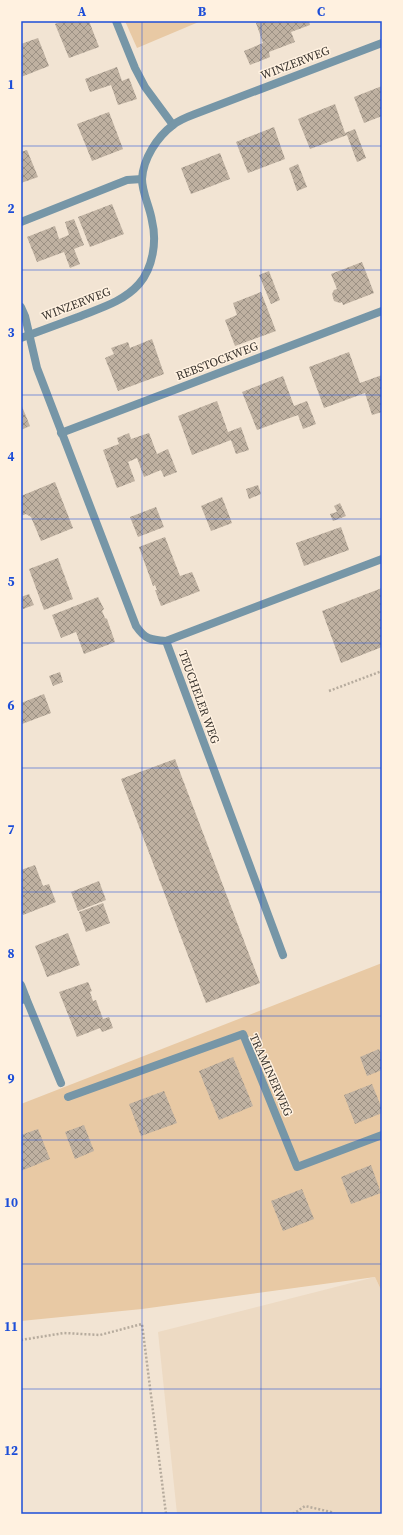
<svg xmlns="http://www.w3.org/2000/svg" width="403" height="1535" font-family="'Source Serif 4',serif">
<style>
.built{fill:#eddac3}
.grass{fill:#e8c9a4}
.building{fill:url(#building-cross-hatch)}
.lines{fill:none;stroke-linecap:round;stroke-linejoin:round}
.path{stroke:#b6ab9d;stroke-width:2.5;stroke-dasharray:2 2;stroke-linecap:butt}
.street{stroke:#7696a7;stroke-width:8}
.grid{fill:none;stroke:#1d4ed8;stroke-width:1;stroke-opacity:0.55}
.labels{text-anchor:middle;stroke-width:3;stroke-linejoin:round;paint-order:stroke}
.street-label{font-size:12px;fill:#3b352f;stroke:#fff1e0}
.neatline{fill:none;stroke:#1d4ed8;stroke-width:1.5}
.grid-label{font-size:13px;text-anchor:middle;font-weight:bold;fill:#1d4ed8}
</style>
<defs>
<pattern id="building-cross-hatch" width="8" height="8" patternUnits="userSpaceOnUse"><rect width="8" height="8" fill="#bfb1a1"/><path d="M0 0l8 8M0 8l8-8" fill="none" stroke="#9c9184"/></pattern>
</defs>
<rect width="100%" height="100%" fill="#f2e4d3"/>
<path class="built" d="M375 1277 382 1292V1514H177L158 1332Z"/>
<g class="grass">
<path d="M125 21H201L137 48Z"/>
<path d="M382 963V1292L375 1277 142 1309 21 1321V1104Z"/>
</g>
<g class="building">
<path d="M63 21H89L99 47 69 58 55 24Z"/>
<path d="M261 21H309L310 25 291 32 295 42 269 52 270 57 250 65 244 51 263 43 256 23Z"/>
<path d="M38 38 49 66 21 77V44Z"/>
<path d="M117 67 122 81 129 78 137 99 118 105 111 85 90 92 85 79Z"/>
<path d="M382 86V116L364 123 354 97Z"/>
<path d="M335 104 345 133 355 129 366 158 357 162 347 135 310 149 298 119Z"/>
<path d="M109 112 123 149 92 161 77 124Z"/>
<path d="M274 127 285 159 248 173 236 142Z"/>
<path d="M27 150 38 177 21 183V152Z"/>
<path d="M220 153 230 179 191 194 181 168Z"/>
<path d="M298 164 307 187 297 191 289 168Z"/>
<path d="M112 204 124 234 90 247 78 217Z"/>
<path d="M74 219 84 245 74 249 80 264 70 268 64 252 37 262 27 237 55 226 59 239 69 235 65 222Z"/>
<path d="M362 262 374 293 343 305 342 302 340 303 334 301 332 294 334 290 337 289 331 274Z"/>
<path d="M269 271 280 300 271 304 259 275Z"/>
<path d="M261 292 276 331 235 346 225 320 237 315 233 303Z"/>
<path d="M152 339 164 374 118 391 105 358 114 354 111 348 128 342 130 348Z"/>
<path d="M349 352 360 383 382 375V412L372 415 365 393 324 408 309 367Z"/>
<path d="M283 376 294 406 307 401 316 424 303 429 298 415 257 430 242 392Z"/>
<path d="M217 401 228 432 241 427 249 450 236 454 231 440 192 455 178 416Z"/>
<path d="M21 404 30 426 21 430Z"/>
<path d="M129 433 131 439 149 433 157 454 168 449 177 472 164 477 161 470 144 477 137 458 128 462 135 481 117 488 103 450 119 444 117 438Z"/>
<path d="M55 482 73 528 41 541 31 517 26 514 21 516V496Z"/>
<path d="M258 485 261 494 249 499 246 489Z"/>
<path d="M222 497 232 523 211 531 201 506Z"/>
<path d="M340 503 346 516 333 521 330 514 337 512 334 506Z"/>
<path d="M156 507 164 527 138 537 130 517Z"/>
<path d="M341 527 349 550 304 566 296 543Z"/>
<path d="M165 537 180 576 192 572 200 591 161 606 155 590H157L155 585 153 586 139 547Z"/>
<path d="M58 558 73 599 44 610 29 569Z"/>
<path d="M382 588V647L341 663 322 611Z"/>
<path d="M29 594 34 605 23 609 21 605V597Z"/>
<path d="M98 597 104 609 102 611 105 618 107 619 115 642 84 654 76 632 61 638 52 615Z"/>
<path d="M60 672 63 682 53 686 49 676Z"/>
<path d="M44 694 51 713 22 724 21 703Z"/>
<path d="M175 759 260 983 206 1003 121 779Z"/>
<path d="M35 865 43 886 49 884 56 902 23 915 21 911V870Z"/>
<path d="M99 881 106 900 78 911 71 892Z"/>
<path d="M103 903 110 923 86 932 79 912Z"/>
<path d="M68 933 80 965 47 977 35 946Z"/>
<path d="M88 982 92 991 90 992 93 1001 96 1000 103 1019 109 1017 113 1028 102 1032 100 1028 77 1037 59 992Z"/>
<path d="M379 1049 382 1056V1070L367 1076 360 1057Z"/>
<path d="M233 1057 253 1106 219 1120 199 1071Z"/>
<path d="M372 1084 382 1109V1113L355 1124 344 1095Z"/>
<path d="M164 1091 177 1123 141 1136 129 1104Z"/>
<path d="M84 1125 94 1151 75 1159 65 1132Z"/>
<path d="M38 1129 50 1159 21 1171V1135Z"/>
<path d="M371 1165 381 1193 351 1204 341 1177Z"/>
<path d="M302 1189 314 1219 283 1231 271 1201Z"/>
</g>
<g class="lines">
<g class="path">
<path d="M329 691 382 671"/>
<path d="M21 1340 64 1333 100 1335 142 1324 166 1514"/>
<path d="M293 1514 305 1506 331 1512 334 1514"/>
</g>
<g class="street">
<path d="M116 21 135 68 145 87 173 125"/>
<path d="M21 222 127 180 142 179"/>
<path d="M21 307 25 316 37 368 136 626C145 639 150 640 166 641L382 559"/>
<path d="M21 338C40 331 59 324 78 317 100 308 123 302 139 284 153 268 157 241 152 221 150 207 142 193 142 179 143 159 157 137 173 125 179 120 187 117 195 114L382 43"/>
<path d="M61 433 382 311"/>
<path d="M166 641 283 955"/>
<path d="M21 985 26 998 22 1000"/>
<path d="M26 998 61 1083"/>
<path d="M68 1097 243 1034 297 1167 382 1135"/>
</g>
</g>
<path class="grid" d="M142 21V1514M261 21V1514M21 146H382M21 270H382M21 395H382M21 519H382M21 643H382M21 768H382M21 892H382M21 1016H382M21 1140H382M21 1264H382M21 1389H382"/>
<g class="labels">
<g class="street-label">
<text transform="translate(295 63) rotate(-21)" y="4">WINZERWEG</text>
<text transform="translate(76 304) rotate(-21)" y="4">WINZERWEG</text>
<text transform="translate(217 361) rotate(-21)" y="4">REBSTOCKWEG</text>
<text transform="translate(199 697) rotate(70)" y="4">TEUCHELER WEG</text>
<text transform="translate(271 1075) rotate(66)" y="4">TRAMINERWEG</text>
</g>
</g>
<rect width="403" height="1535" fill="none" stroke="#fff1e0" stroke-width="44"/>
<rect x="22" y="22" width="359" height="1491" class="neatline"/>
<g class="grid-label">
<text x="82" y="16">A</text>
<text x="202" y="16">B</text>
<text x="321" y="16">C</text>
<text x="11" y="89">1</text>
<text x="11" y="213">2</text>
<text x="11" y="337">3</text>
<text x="11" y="461">4</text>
<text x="11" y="586">5</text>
<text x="11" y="710">6</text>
<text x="11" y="834">7</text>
<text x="11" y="958">8</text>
<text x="11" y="1083">9</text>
<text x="11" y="1207">10</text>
<text x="11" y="1331">11</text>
<text x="11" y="1455">12</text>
</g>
</svg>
